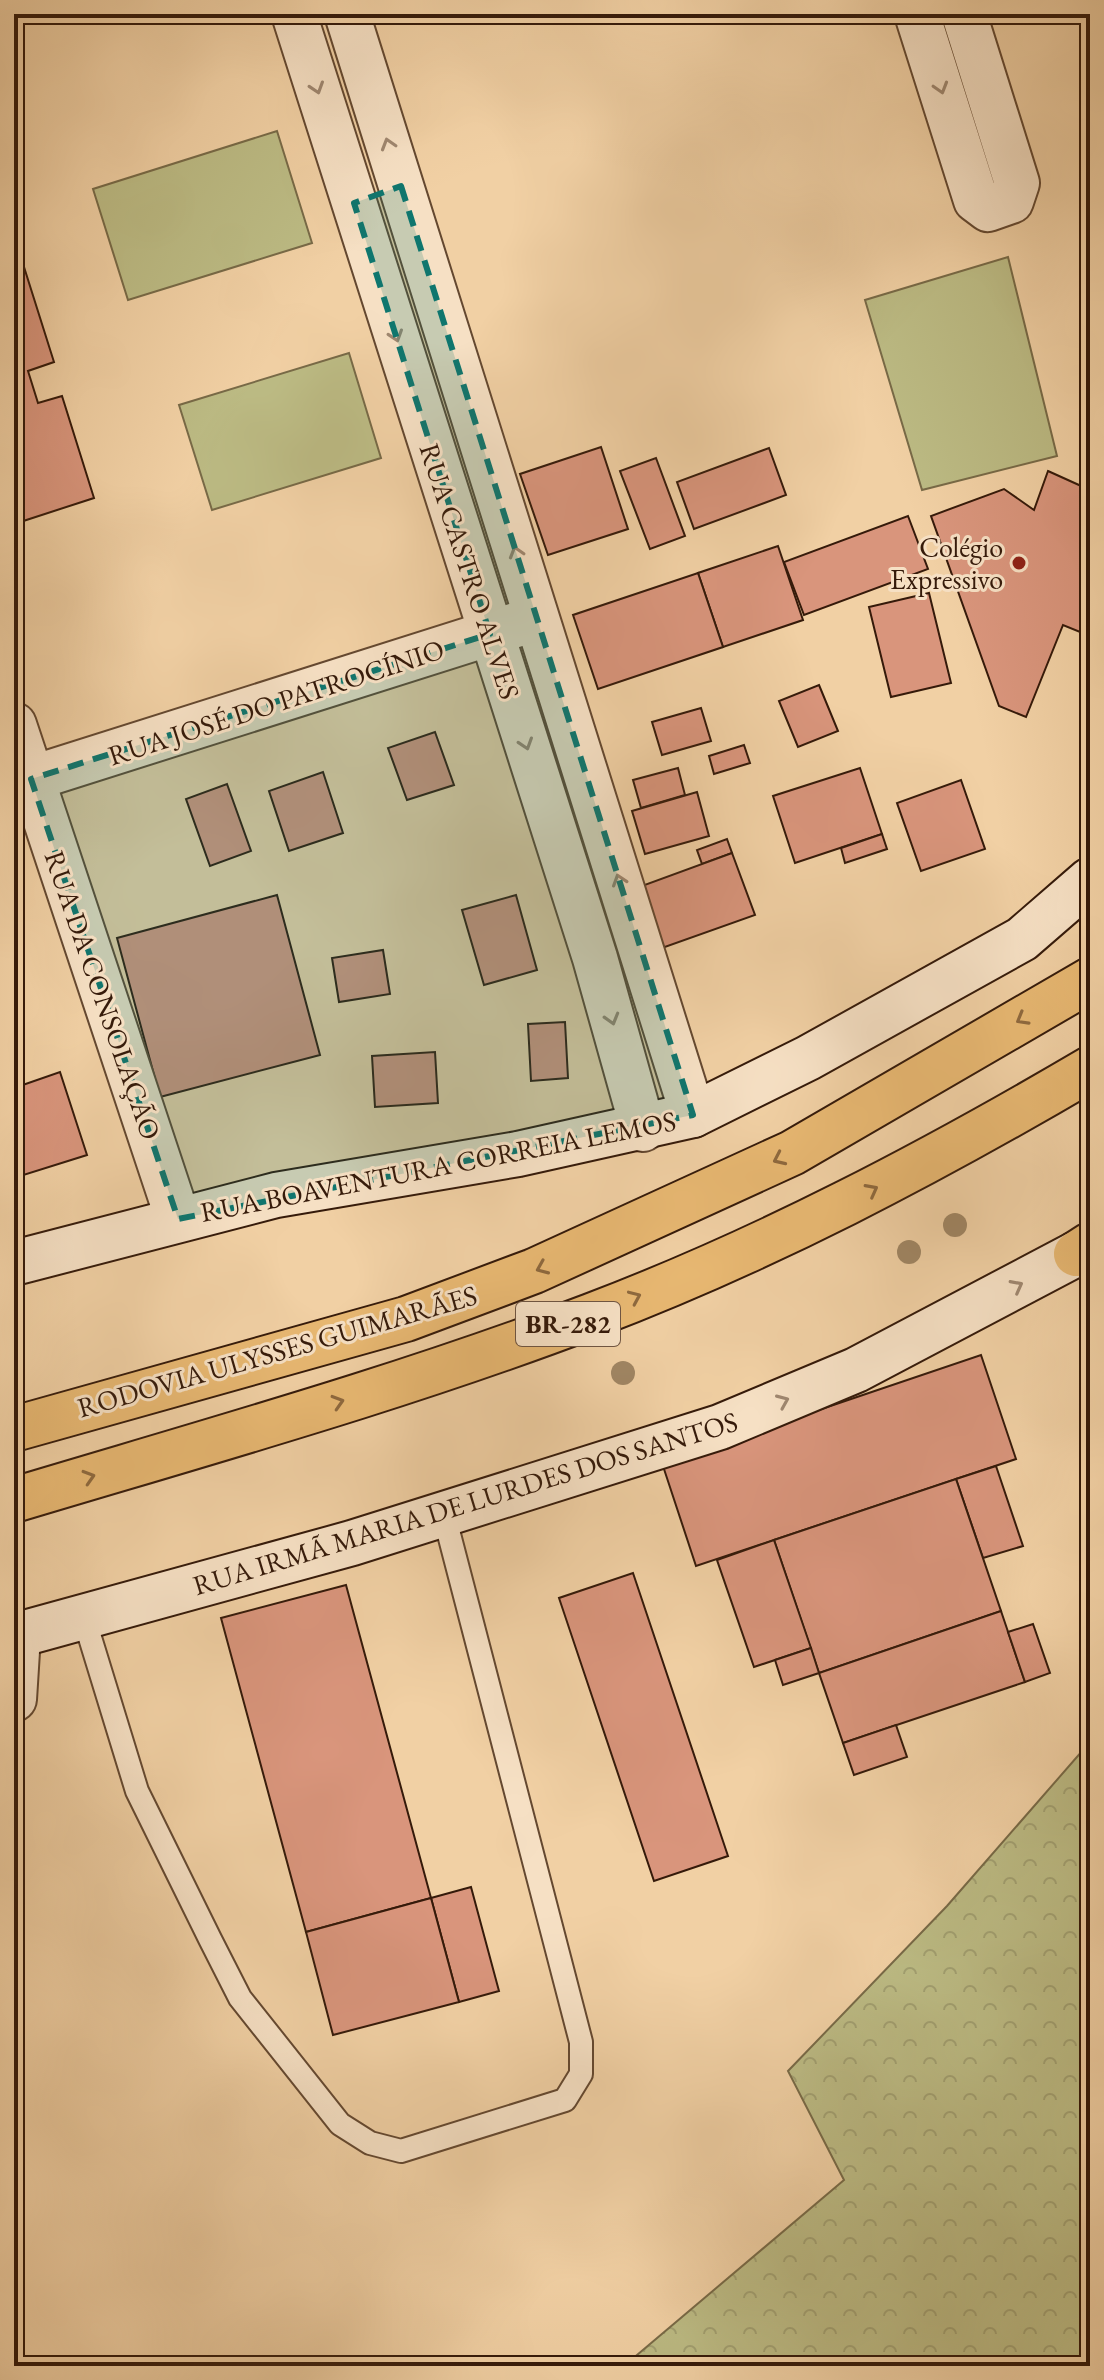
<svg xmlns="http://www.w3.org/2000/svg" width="1104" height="2380" font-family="'EB Garamond',serif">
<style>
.green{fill:#bcbb84;stroke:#786a47;stroke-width:2}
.forest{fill:url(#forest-crowns);stroke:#786a47;stroke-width:2}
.building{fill:#d9957c;stroke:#351a0a;stroke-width:2}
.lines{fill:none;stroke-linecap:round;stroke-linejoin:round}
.lane-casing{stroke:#644830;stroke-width:26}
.street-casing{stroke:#644830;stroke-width:48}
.secondary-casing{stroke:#351a0a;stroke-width:48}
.highway-casing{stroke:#351a0a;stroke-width:48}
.lane{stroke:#f6e0c4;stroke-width:22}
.street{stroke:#f6e0c4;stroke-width:44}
.secondary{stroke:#f6e0c4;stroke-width:44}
.highway{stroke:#e8b872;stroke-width:44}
.tree{fill:#a08664}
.oneway{stroke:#9f8770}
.oneway2{stroke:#8e693e}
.marked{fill:#0f766e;fill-opacity:0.2;stroke:#0f766e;stroke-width:6;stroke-dasharray:16 10;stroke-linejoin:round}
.poi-dot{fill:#8f2418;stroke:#f6e0c4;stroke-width:3}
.labels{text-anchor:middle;stroke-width:6;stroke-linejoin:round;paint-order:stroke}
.shield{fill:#f6e0c4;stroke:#6f5542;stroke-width:2}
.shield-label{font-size:26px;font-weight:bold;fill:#351a0a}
.poi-label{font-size:28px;fill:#351a0a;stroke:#f6e0c4;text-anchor:end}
.street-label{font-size:28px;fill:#351a0a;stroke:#f6e0c4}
</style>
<defs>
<pattern id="forest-crowns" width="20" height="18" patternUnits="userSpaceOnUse" patternTransform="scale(2)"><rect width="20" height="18" fill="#bcbb84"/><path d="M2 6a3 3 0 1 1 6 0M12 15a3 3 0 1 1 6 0" fill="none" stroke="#a2a071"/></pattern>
</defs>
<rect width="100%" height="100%" fill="#f1d0a4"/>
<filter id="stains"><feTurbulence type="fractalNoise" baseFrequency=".0025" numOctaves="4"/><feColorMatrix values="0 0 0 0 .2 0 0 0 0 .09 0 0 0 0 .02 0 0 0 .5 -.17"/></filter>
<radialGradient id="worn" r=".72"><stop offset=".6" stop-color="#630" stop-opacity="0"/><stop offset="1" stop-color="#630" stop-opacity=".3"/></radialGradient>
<g class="green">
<path d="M277 131 312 243 128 300 93 189Z"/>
<path d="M1008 257 1057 456 922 490 865 300Z"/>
<path d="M349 353 381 458 212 510 179 405Z"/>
</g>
<path class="forest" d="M1090 1742V2366H624L844 2180 788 2071 947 1906Z"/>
<g class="building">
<path d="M18 248 54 362 28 371 38 403 62 396 94 498 14 524V249Z"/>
<path d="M601 447 628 529 548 555 520 474Z"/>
<path d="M769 448 786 495 694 529 677 482Z"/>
<path d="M656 458 685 536 650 549 620 471Z"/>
<path d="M1048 471 1090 490V636L1063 625 1026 717 999 706 931 516 1004 489 1034 510Z"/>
<path d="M908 516 928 569 804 615 784 562Z"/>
<path d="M778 546 803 620 723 647 698 573Z"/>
<path d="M698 573 723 647 598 689 573 615Z"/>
<path d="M929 593 951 683 891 697 869 607Z"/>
<path d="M819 685 838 731 798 747 779 701Z"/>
<path d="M701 708 711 741 662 755 652 722Z"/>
<path d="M435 732 454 785 407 800 388 748Z"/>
<path d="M744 745 750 763 714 774 709 756Z"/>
<path d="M678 768 685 795 641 808 633 780Z"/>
<path d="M860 768 882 834 795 863 773 796Z"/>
<path d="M323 772 343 833 289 851 269 791Z"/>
<path d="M961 780 985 849 921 871 897 803Z"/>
<path d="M227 784 251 851 210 866 186 799Z"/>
<path d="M697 792 709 836 645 854 632 811Z"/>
<path d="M882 834 887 849 845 863 841 848Z"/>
<path d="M727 839 732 853 702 864 697 850Z"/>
<path d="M732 853 755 915 662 948 639 887Z"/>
<path d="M277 895 320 1055 160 1097 117 938Z"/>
<path d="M516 895 537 970 484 985 462 910Z"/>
<path d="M383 950 390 994 339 1002 332 958Z"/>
<path d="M565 1022 568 1078 531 1081 528 1024Z"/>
<path d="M435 1052 438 1103 375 1107 372 1056Z"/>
<path d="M14 1060 22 1085 14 1088Z"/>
<path d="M60 1072 87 1155 14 1178V1088Z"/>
<path d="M981 1355 1016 1459 696 1566 662 1463Z"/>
<path d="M996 1466 1023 1546 983 1558 956 1479Z"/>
<path d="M956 1479 1001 1611 819 1673 774 1540Z"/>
<path d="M774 1540 811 1648 754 1667 717 1560Z"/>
<path d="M633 1573 728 1856 654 1881 559 1598Z"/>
<path d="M346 1585 431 1898 306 1932 221 1618Z"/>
<path d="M1001 1611 1025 1682 843 1743 819 1673Z"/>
<path d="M1033 1624 1050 1673 1025 1682 1008 1632Z"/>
<path d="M811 1648 819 1673 783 1685 775 1660Z"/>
<path d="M896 1725 907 1757 854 1775 843 1743Z"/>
<path d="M471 1887 499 1991 459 2002 431 1898Z"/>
<path d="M431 1898 459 2002 333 2035 306 1932Z"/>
</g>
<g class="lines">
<g class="lane-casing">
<path id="lane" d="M84 1618 137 1791 210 1939 240 1998 340 2124 370 2143 401 2151 565 2100 581 2074V2042L444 1515"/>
</g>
<g class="street-casing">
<g id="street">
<path d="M294 14 595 958 643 1129"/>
<path d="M347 14 693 1115"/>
<path d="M917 14 976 200 988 209 1011 201 1017 183 964 14"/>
<path d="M14 725 178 1219"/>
<path d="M14 784 519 624"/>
<path d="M14 1699 18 1635"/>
</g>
</g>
<g class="secondary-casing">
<g id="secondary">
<path d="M14 1263 276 1195 518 1154 693 1115 808 1058 1022 939 1090 880"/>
<path d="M14 1636 352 1543 720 1427 856 1370 1076 1254"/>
</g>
</g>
<g class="highway-casing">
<g id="highway">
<path d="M1076 1254 1090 1245"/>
<path d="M14 1429 406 1319 534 1271 792 1153 1090 980"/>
<path d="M14 1500C207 1442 402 1388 591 1316 765 1250 930 1163 1090 1069"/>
</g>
</g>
<use href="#lane" class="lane"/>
<use href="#street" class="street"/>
<use href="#secondary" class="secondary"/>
<use href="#highway" class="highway"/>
</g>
<g class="tree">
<circle cx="955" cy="1225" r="12"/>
<circle cx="909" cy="1252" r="12"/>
<circle cx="623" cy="1373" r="12"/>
</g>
<defs><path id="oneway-chevron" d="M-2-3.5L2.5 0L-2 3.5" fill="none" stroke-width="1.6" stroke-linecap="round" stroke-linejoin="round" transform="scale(2)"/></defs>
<g class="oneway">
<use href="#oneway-chevron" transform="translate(317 88) rotate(72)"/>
<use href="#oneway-chevron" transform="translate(941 88) rotate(73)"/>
<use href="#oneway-chevron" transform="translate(388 144) rotate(-107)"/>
<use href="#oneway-chevron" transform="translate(396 336) rotate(72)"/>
<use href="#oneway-chevron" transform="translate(516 552) rotate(-107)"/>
<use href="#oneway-chevron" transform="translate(526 744) rotate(72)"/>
<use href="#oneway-chevron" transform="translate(619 880) rotate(-108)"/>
<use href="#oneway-chevron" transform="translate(612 1019) rotate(74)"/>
<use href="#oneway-chevron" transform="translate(1017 1286) rotate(-28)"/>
<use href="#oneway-chevron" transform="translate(783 1401) rotate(-23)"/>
</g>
<g class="oneway2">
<use href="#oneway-chevron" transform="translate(1022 1019) rotate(150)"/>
<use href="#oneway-chevron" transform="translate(779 1159) rotate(155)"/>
<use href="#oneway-chevron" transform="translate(872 1190) rotate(-28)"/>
<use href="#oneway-chevron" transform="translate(542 1268) rotate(157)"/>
<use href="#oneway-chevron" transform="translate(635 1297) rotate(-24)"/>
<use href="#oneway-chevron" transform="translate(338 1402) rotate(-17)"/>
<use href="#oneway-chevron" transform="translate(89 1477) rotate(-17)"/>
</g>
<path class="marked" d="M401 186 693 1115 178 1219 31 779 490 634 354 203Z"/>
<circle class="poi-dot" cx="1019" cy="563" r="8"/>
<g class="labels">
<rect class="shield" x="516" y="1302" width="104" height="44" rx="6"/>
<g class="shield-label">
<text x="568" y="1333">BR-282</text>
</g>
<g class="poi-label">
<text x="1003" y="557">Colégio<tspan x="1003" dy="32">Expressivo</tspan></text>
</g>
<g class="street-label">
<text transform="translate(470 571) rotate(72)" y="10">RUA CASTRO ALVES</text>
<text transform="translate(276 702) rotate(-18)" y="10">RUA JOSÉ DO PATROCÍNIO</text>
<text transform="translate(103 995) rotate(71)" y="10">RUA DA CONSOLAÇÃO</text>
<text transform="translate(438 1166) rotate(-11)" y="10">RUA BOAVENTURA CORREIA LEMOS</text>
<text transform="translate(277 1351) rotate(-16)" y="10">RODOVIA ULYSSES GUIMARÃES</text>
<text transform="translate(465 1503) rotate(-17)" y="10">RUA IRMÃ MARIA DE LURDES DOS SANTOS</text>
</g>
</g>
<rect width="1104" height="2380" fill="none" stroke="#f1d0a4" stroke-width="48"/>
<rect x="16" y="16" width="1072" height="2348" fill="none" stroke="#351a0a" stroke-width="4"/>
<rect x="24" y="24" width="1056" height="2332" fill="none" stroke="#351a0a" stroke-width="2"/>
<rect width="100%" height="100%" filter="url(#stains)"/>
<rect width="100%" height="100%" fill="url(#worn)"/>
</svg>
